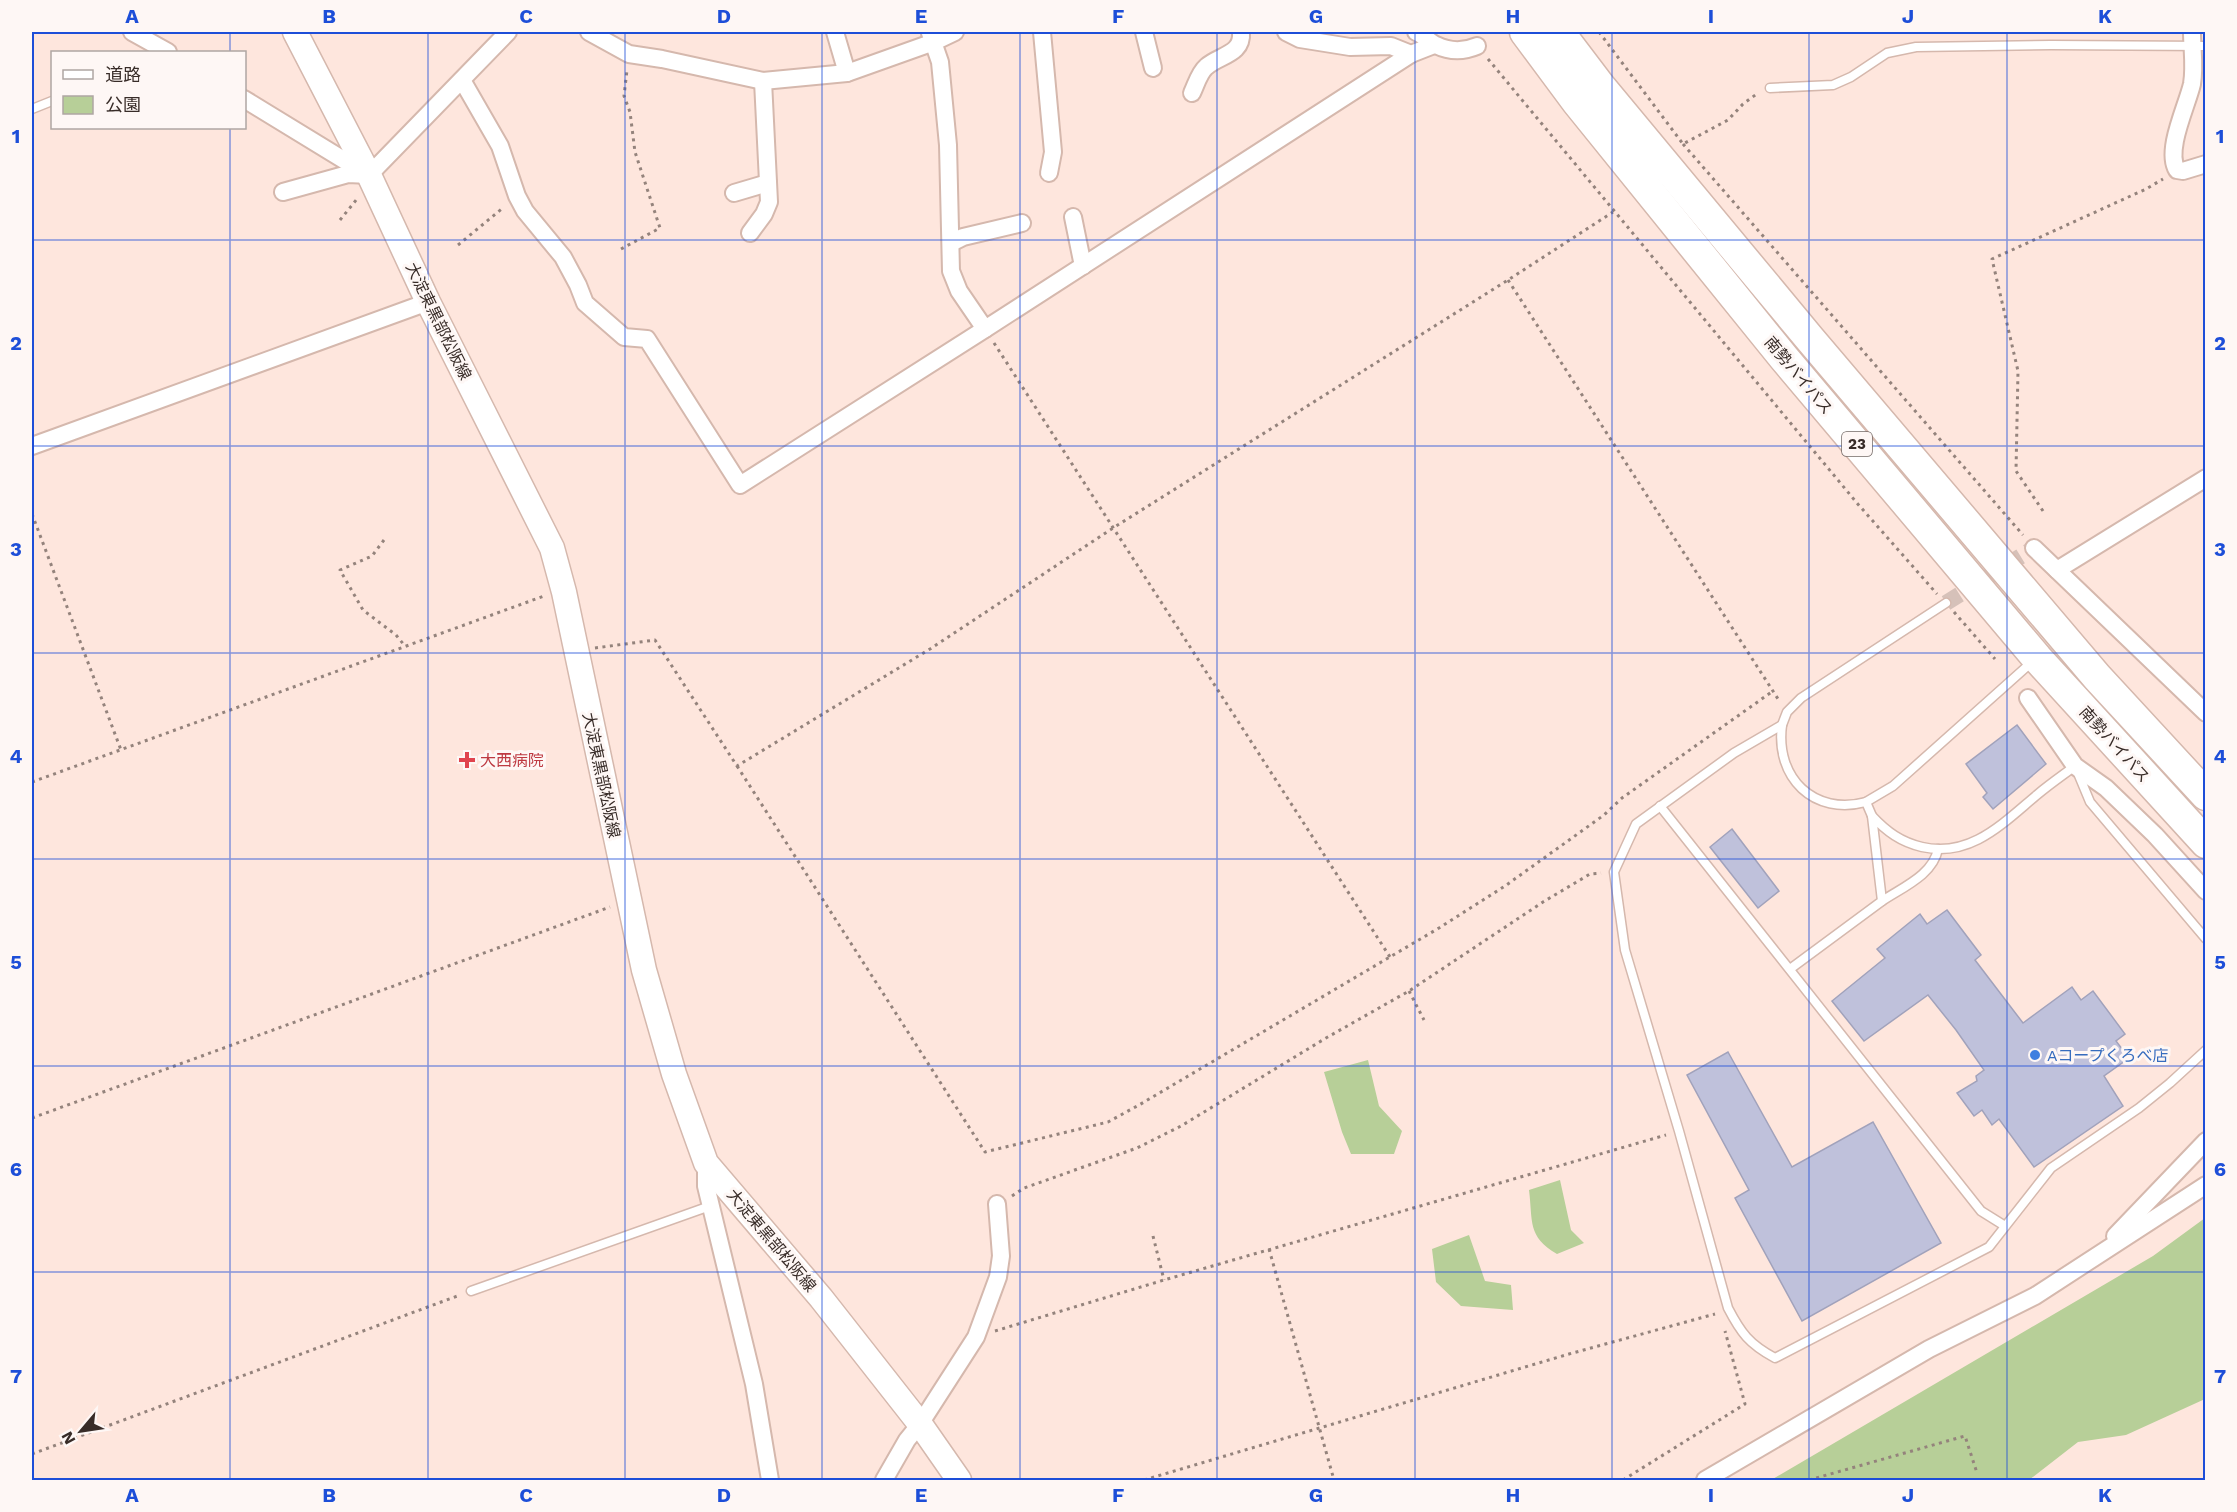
<svg xmlns="http://www.w3.org/2000/svg" width="2237" height="1512" font-family="'Work Sans','Noto Sans JP',sans-serif">
<style>
.green{fill:#b7cf98}
.building{fill:#bfc1db;stroke:#a1a2bb;stroke-width:1.5}
.lines{fill:none;stroke-linecap:round;stroke-linejoin:round}
.street-tunnel{stroke:#d6c1b9;stroke-width:16;stroke-dasharray:16 8;stroke-linecap:butt}
.lane-casing{stroke:#d5b8ad;stroke-width:11}
.street-casing{stroke:#d5b8ad;stroke-width:20}
.secondary-casing{stroke:#d5b8ad;stroke-width:27}
.highway-casing{stroke:#d5b8ad;stroke-width:33}
.path{stroke:#94837c;stroke-width:3;stroke-dasharray:3 4.5;stroke-linecap:butt}
.lane{stroke:#fff;stroke-width:8}
.street{stroke:#fff;stroke-width:16}
.secondary{stroke:#fff;stroke-width:24}
.highway{stroke:#fff;stroke-width:30}
.grid{fill:none;stroke:#1d4ed8;stroke-width:1.5;stroke-opacity:0.55}
.health-dot{fill:#e0444e;stroke:#fef7f5;stroke-width:2}
.shop-dot{fill:#3f7fe0;stroke:#fef7f5;stroke-width:2}
.labels{text-anchor:middle;stroke-width:6;stroke-linejoin:round;paint-order:stroke}
.shield{fill:#fef7f5;stroke:#736966;stroke-width:1.5}
.shield-label{font-size:15px;font-weight:bold;fill:#382c28}
.street-label{font-size:16px;fill:#382c28;stroke:#fef7f5}
.health-label{font-size:16px;fill:#be3a42;stroke:#fef7f5;text-anchor:start}
.shop-label{font-size:16px;fill:#366cbe;stroke:#fef7f5;text-anchor:start}
.neatline{fill:none;stroke:#1d4ed8;stroke-width:2}
.grid-label{font-size:20px;text-anchor:middle;font-weight:bold;fill:#1d4ed8}
</style>
<rect width="100%" height="100%" fill="#fee6dd"/>
<g class="green">
<path d="M1368 1060 1379 1106 1402 1131 1394 1154H1351L1342 1132 1324 1072Z"/>
<path d="M1560 1180 1571 1230 1584 1243 1557 1254C1527 1236 1533 1222 1529 1190Z"/>
<path d="M2205 1218V1399L2126 1435 2078 1442 2029 1480H1771L2153 1256Z"/>
<path d="M1469 1235 1485 1281 1511 1285 1513 1310 1461 1306 1436 1282 1432 1249Z"/>
</g>
<g class="building">
<path d="M2017 725 2046 764 1993 809 1983 797 1987 793 1966 764Z"/>
<path d="M1732 829 1779 891 1758 908 1710 847Z"/>
<path d="M1947 910 1981 955 1975 960 2023 1023 2072 987 2081 1000 2093 991 2125 1034 2116 1041 2129 1058 2104 1076 2123 1106 2034 1167 1999 1119 1992 1125 1982 1110 1974 1116 1957 1093 1977 1081 1976 1076 1984 1070 1956 1030 1928 995 1864 1041 1832 1001 1885 958 1877 949 1920 914 1927 924Z"/>
<path d="M1728 1052 1792 1167 1873 1122 1941 1243 1802 1321 1735 1198 1749 1190 1687 1075Z"/>
</g>
<g class="lines">
<path class="street-tunnel" d="M1946 603 2034 548"/>
<g class="lane-casing">
<g id="lane">
<path d="M1770 88 1833 85 1851 77 1887 53 1916 47 2051 45 2206 46"/>
<path d="M32 109 52 101"/>
<path d="M1946 603 1801 698 1787 712 1782 725 1734 753 1636 824 1614 872 1625 950 1679 1131 1728 1308C1741 1333 1749 1344 1775 1358L1989 1247 2051 1168 2139 1108 2170 1083 2206 1050"/>
<path d="M1782 725C1775 778 1814 816 1866 802"/>
<path d="M1660 806 1981 1211 2005 1226"/>
<path d="M1872 816 1866 802 1893 786 2033 661"/>
<path d="M1882 901C1903 887 1933 875 1938 849"/>
<path d="M1790 969 1882 901 1872 816C1887 832 1901 842 1922 847 1971 858 2003 823 2038 794 2050 784 2063 775 2075 766L2090 802 2206 939"/>
<path d="M471 1291 710 1206"/>
</g>
</g>
<g class="street-casing">
<g id="street">
<path d="M132 32 168 52"/>
<path d="M589 32 629 54 662 59 763 81 847 73 934 42 955 32"/>
<path d="M835 32 847 73"/>
<path d="M1042 32 1053 152 1049 173"/>
<path d="M1144 32 1153 68"/>
<path d="M1286 32 1300 39 1350 47 1391 46 1411 54 1434 45"/>
<path d="M1416 32C1424 35 1429 42 1436 45 1450 52 1463 52 1477 46"/>
<path d="M2192 32C2192 48 2195 67 2192 84 2187 106 2165 150 2177 170L2183 171 2206 164"/>
<path d="M930 33 940 62 948 145 951 271 959 291 985 329"/>
<path d="M462 80 500 146 517 196 525 211 563 257 578 285 585 303 624 337 647 339 740 485 985 329 1411 54"/>
<path d="M1192 93C1196 85 1199 73 1206 67 1219 55 1243 55 1241 32"/>
<path d="M244 99 365 173"/>
<path d="M283 192 348 174 369 175 508 32"/>
<path d="M734 193 768 183"/>
<path d="M1073 217 1083 266"/>
<path d="M750 233 764 214 769 202 763 81"/>
<path d="M951 243 963 237 1022 223"/>
<path d="M32 446 428 302"/>
<path d="M2034 548 2206 713"/>
<path d="M2057 570 2206 478"/>
<path d="M2028 698 2075 766 2106 788 2155 835 2206 891"/>
<path d="M706 1163V1186L754 1384 770 1480"/>
<path d="M2115 1236 2206 1141"/>
<path d="M884 1480 907 1440 920 1424 976 1337 998 1277 1001 1256 997 1204"/>
<path d="M1705 1480 1929 1349 2035 1296 2206 1185"/>
</g>
</g>
<g class="secondary-casing">
<path id="secondary" d="M295 32 369 175 428 302 552 548 564 592 644 970 674 1074 706 1163 821 1298 920 1424 959 1480"/>
</g>
<g class="highway-casing">
<g id="highway">
<path d="M1525 32 1577 102 1784 358 2037 658 2206 843"/>
<path d="M1559 32 1600 86 1810 339 2097 677 2206 795"/>
</g>
</g>
<g class="path">
<path d="M1599 32 1683 144 1728 120 1743 104 1758 93"/>
<path d="M1488 59 1857 503 1937 594"/>
<path d="M1683 144 2023 535"/>
<path d="M340 220 357 199"/>
<path d="M458 245 504 207"/>
<path d="M621 249 660 228 635 152 630 112 624 96 627 70"/>
<path d="M1508 280 1780 702"/>
<path d="M994 343 1390 957"/>
<path d="M2043 511 2016 471 2018 371 1992 259 2146 189 2163 179"/>
<path d="M32 514 121 750"/>
<path d="M384 540 372 556 340 570 363 610 396 635 405 646"/>
<path d="M1954 612 1995 659"/>
<path d="M595 648 655 640 737 766 930 649 1113 528 1508 280 1613 212"/>
<path d="M737 766 985 1152 1108 1122 1139 1105 1439 928 1505 886 1604 815 1622 798 1773 691"/>
<path d="M32 782 544 596"/>
<path d="M1409 991 1424 1020"/>
<path d="M32 1118 610 907"/>
<path d="M1012 1196 1024 1188 1137 1148 1181 1126 1326 1038 1409 991 1543 902 1590 874 1601 873"/>
<path d="M1153 1236 1164 1280"/>
<path d="M1269 1249 1334 1480"/>
<path d="M995 1331 1164 1280 1666 1135"/>
<path d="M32 1454 460 1295"/>
<path d="M1144 1480 1569 1354 1715 1314"/>
<path d="M1623 1480 1745 1404 1725 1331"/>
<path d="M1809 1480 1965 1436 1977 1473"/>
</g>
<use href="#lane" class="lane"/>
<use href="#street" class="street"/>
<use href="#secondary" class="secondary"/>
<use href="#highway" class="highway"/>
</g>
<path class="grid" d="M230 32V52M428 32V1480M625 32V1480M822 32V1480M1020 32V1480M1217 32V1480M1415 32V1480M1612 32V1480M1809 32V1480M2007 32V1480M230 128V1480M32 240H2206M32 446H2206M32 653H2206M32 859H2206M32 1066H2206M32 1272H2206"/>
<path class="health-dot" d="M464 751h6v6h6v6h-6v6h-6v-6h-6v-6h6z"/>
<circle class="shop-dot" cx="2035" cy="1055" r="6"/>
<g class="labels">
<rect class="shield" x="1842" y="432" width="30" height="24" rx="4.5"/>
<g class="shield-label">
<text x="1857" y="449">23</text>
</g>
<g class="street-label">
<text transform="translate(439 321) rotate(64)" y="6">大淀東黒部松阪線</text>
<text transform="translate(1799 375) rotate(50)" y="6">南勢バイパス</text>
<text transform="translate(2115 744) rotate(48)" y="6">南勢バイパス</text>
<text transform="translate(602 775) rotate(78)" y="6">大淀東黒部松阪線</text>
<text transform="translate(772 1240) rotate(50)" y="6">大淀東黒部松阪線</text>
</g>
<g class="health-label">
<text x="480" y="766">大西病院</text>
</g>
<g class="shop-label">
<text x="2047" y="1061">Aコープくろべ店</text>
</g>
</g>
<rect width="2237" height="1512" fill="none" stroke="#fef7f5" stroke-width="66"/>
<rect x="51" y="51" width="195" height="78" fill="#fef7f5" stroke="#afa6a3" stroke-width="1.5"/>
<rect x="63" y="70" width="30" height="9" fill="#ffffff" stroke="#afa6a3" stroke-width="1.5"/>
<text x="105" y="81" font-size="18" fill="#382c28">道路</text>
<rect x="63" y="96" width="30" height="18" fill="#b7cf98" stroke="#afa6a3" stroke-width="1.5"/>
<text x="105" y="111" font-size="18" fill="#382c28">公園</text>
<g transform="translate(81 1431) rotate(241)" stroke="#fef7f5" stroke-width="4.5" paint-order="stroke">
<path d="M0-4.5L10 22L0 15L-10 22Z" fill="#382c28"/>
<text y="-9" font-size="16" font-weight="bold" text-anchor="middle" fill="#382c28">N</text>
</g>
<rect x="33" y="33" width="2171" height="1446" class="neatline"/>
<g class="grid-label">
<text x="132" y="23">A</text>
<text x="329" y="23">B</text>
<text x="526" y="23">C</text>
<text x="724" y="23">D</text>
<text x="921" y="23">E</text>
<text x="1118" y="23">F</text>
<text x="1316" y="23">G</text>
<text x="1513" y="23">H</text>
<text x="1711" y="23">I</text>
<text x="1908" y="23">J</text>
<text x="2105" y="23">K</text>
<text x="16" y="143">1</text>
<text x="2220" y="143">1</text>
<text x="16" y="350">2</text>
<text x="2220" y="350">2</text>
<text x="16" y="556">3</text>
<text x="2220" y="556">3</text>
<text x="16" y="763">4</text>
<text x="2220" y="763">4</text>
<text x="16" y="969">5</text>
<text x="2220" y="969">5</text>
<text x="16" y="1176">6</text>
<text x="2220" y="1176">6</text>
<text x="16" y="1383">7</text>
<text x="2220" y="1383">7</text>
<text x="132" y="1502">A</text>
<text x="329" y="1502">B</text>
<text x="526" y="1502">C</text>
<text x="724" y="1502">D</text>
<text x="921" y="1502">E</text>
<text x="1118" y="1502">F</text>
<text x="1316" y="1502">G</text>
<text x="1513" y="1502">H</text>
<text x="1711" y="1502">I</text>
<text x="1908" y="1502">J</text>
<text x="2105" y="1502">K</text>
</g>
</svg>
